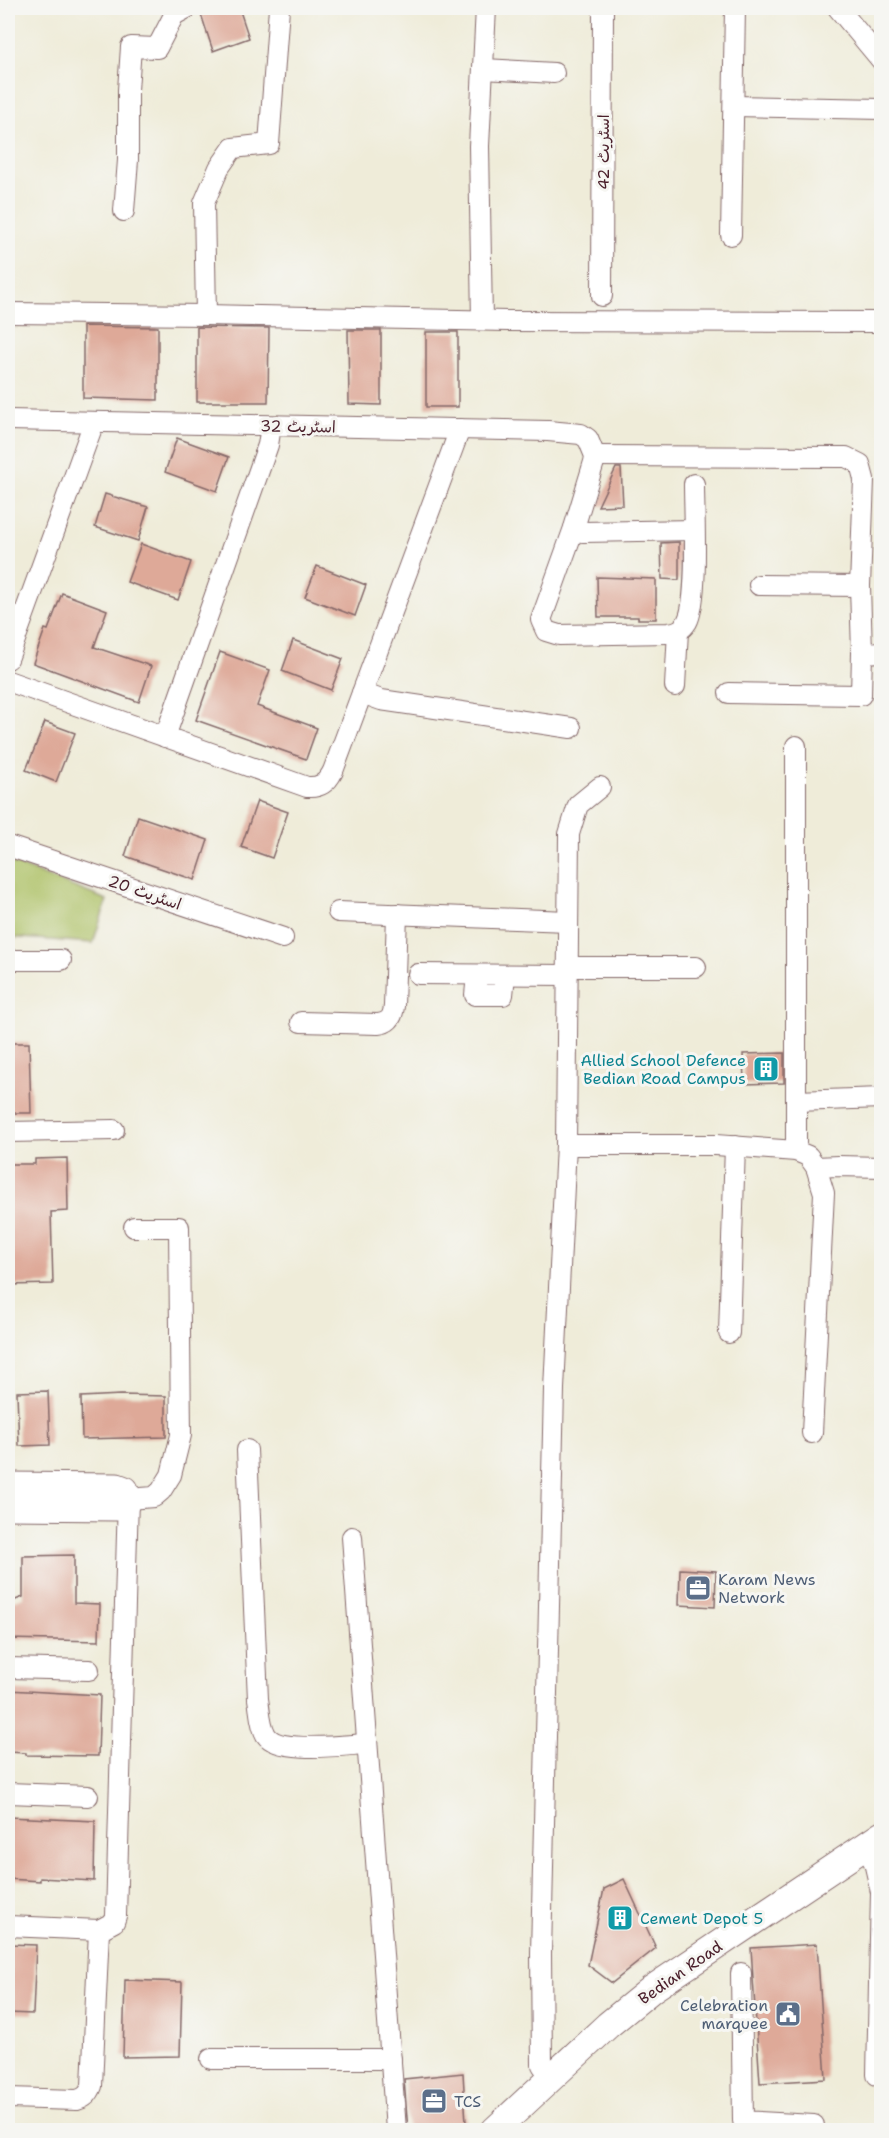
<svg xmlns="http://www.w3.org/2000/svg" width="889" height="2138" font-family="'Shantell Sans','Playpen Sans Arabic',sans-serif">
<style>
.green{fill:#acc064;stroke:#7b7048;stroke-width:1.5}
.building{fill:#dea998}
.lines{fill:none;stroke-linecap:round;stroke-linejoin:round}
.street-casing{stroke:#846768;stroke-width:22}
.secondary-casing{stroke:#846768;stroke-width:29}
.street{stroke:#fff;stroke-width:20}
.secondary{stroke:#fff;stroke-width:27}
.labels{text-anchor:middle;stroke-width:6;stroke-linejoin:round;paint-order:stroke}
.street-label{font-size:16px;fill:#4a1f2b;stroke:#f6f6f2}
.culture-label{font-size:16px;fill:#0d838f;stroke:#f6f6f2;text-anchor:end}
.service-label{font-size:16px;fill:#4e5e75;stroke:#f6f6f2;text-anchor:start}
</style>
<rect width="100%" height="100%" fill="#f6f6f2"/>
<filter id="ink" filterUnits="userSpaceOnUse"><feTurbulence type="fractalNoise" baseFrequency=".0167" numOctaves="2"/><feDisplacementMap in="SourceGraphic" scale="12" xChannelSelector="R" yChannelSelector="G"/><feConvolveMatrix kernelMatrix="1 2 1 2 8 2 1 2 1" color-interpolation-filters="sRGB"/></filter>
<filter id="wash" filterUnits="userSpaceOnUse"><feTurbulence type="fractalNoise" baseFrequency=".008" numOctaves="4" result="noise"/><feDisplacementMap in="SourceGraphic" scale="24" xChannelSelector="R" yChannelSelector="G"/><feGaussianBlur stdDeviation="1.35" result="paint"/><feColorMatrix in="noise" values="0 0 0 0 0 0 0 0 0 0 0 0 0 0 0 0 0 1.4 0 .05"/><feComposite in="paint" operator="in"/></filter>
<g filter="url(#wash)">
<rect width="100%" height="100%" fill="#efecd9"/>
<path class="green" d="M8 861 107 900 93 943 8 937Z"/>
<g id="blocks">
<g class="building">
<path d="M199 8H239L249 38 213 51Z"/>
<path d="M83 326 158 327V400L83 398Z"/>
<path d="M197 327 269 328 268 402H197Z"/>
<path d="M348 330H381V405L349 404Z"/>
<rect x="426" y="332" width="32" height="75"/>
<path d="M177 438 229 457 217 491 165 472Z"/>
<path d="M616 468H621L623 505 598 506Z"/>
<path d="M105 494 148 507 138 541 95 527Z"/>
<path d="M679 542V580L662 579 661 543Z"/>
<path d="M141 544 191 562 178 600 127 582Z"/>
<path d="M317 566 366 585 355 616 305 597Z"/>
<path d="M597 577 656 579V619H638V617H598Z"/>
<path d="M62 593 107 610 94 647 151 666 139 702 33 663 45 629 48 630Z"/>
<path d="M293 640 343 659 331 690 282 671Z"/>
<path d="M220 652 270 670 257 706 317 728 306 759 196 720Z"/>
<path d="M45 722 75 733 56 782 26 770Z"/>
<path d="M257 801 288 812 272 858 241 847Z"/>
<path d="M138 816 208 840 195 880 125 856Z"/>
<path d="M8 1043H29L31 1113H8Z"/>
<path d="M784 1053V1083L744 1084 743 1054Z"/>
<path d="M67 1158 68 1211 51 1212 53 1284 8 1285V1164H35V1159Z"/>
<path d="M48 1391 50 1445 19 1446 17 1392Z"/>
<path d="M121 1395 166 1396V1437L82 1439 81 1397Z"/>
<path d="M74 1555V1603L100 1604 99 1641 8 1639V1601H13L23 1597V1556Z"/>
<path d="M680 1569 716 1571 715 1607 679 1605Z"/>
<path d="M8 1690 100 1695 98 1756 26 1755V1753L8 1752Z"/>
<path d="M8 1817 95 1821 94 1881 40 1878V1881L8 1879Z"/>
<path d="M624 1879 656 1948 612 1983 588 1965 604 1889Z"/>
<path d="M8 1944 36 1945 33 2014 8 2013Z"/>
<path d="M817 1944 826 2079 760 2083 751 1948Z"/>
<path d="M125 1980 182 1982 180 2056 123 2057Z"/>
<path d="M463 2073 466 2123 458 2130H408L404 2079Z"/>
</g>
</g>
</g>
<g filter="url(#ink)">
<use href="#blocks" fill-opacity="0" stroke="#846768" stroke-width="1.5"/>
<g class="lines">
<g class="street-casing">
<g id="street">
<path d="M838 8 882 61"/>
<path d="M484 69 554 73"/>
<path d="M734 106 882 109"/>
<path d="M124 211 128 160V90L131 47 157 48 174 15 187 8"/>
<path d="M731 235 735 8"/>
<path d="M602 296 603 8"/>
<path d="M8 313 206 315 507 321 882 322"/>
<path d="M206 315 204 203 219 168 233 148 269 144 279 8"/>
<path d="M482 320 479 146 486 8"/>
<path d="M8 420 548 431 581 434 588 439 595 456 594 462 574 528 541 620 546 631 559 635 668 633C677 632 682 630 687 622 699 601 694 512 694 484"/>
<path d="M595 456 846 457 860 464 864 479 860 586 862 653 861 695 729 693"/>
<path d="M574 528 583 532 694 530"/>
<path d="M759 585 860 586"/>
<path d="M862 653 882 652"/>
<path d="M8 659 94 422"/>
<path d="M8 681 307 787C320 788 327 783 333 771L460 429"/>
<path d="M675 686 678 631"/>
<path d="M362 693 381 700 571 728"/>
<path d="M165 737 268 445 271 426"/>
<path d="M796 746V1151"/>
<path d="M8 846 283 938"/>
<path d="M338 912 568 921"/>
<path d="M8 960H61"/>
<path d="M568 967H696"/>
<path d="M418 974 567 975"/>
<path d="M477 975 475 995H503L505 975"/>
<path d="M301 1022 378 1024C389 1023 393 1017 394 1006L397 914"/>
<path d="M796 1101 882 1098"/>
<path d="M8 1132 114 1130"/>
<path d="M566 1145H716L796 1151 808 1156 816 1167 838 1166 882 1167"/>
<path d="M729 1333 735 1146"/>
<path d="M812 1433 824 1193 816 1167"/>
<path d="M247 1450 258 1699C260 1710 260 1725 266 1735 278 1754 345 1745 366 1744"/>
<path d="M352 1537 396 2130"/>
<path d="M8 1668 89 1670"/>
<path d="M8 1793 88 1796"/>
<path d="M865 1846 874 1862 881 1892 877 2075"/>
<path d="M8 1926 99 1930 114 1922 116 1916 128 1499 154 1497 161 1491 171 1475 181 1435 179 1227H134"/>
<path d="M741 1973 743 2121 814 2125V2130"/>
<path d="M211 2059H391"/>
<path d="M551 2077 542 2065 541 1954 554 1389 566 1145 569 834 578 805 600 787"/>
<path d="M8 2098 77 2100C85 2098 89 2094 92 2086L99 1930"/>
</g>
</g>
<g class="secondary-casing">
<g id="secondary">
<path d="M8 1486 117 1487 125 1490 128 1499 124 1506 119 1507 8 1506"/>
<path d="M495 2130 608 2025 652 1989 882 1835"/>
</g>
</g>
<use href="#street" class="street"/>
<use href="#secondary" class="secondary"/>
</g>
</g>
<defs>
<g id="building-square" transform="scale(1.35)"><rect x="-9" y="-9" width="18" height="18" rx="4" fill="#0f9aa8" stroke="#f6f6f2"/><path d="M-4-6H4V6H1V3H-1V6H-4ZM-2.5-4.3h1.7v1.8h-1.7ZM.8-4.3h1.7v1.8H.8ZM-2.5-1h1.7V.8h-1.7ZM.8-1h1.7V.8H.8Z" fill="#fff"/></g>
<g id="office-square" transform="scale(1.35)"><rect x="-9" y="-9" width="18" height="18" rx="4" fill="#5c6f8a" stroke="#f6f6f2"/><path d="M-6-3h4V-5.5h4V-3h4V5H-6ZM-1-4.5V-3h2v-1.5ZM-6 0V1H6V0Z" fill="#fff"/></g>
<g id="civic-square" transform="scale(1.35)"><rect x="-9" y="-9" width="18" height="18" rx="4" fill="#5c6f8a" stroke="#f6f6f2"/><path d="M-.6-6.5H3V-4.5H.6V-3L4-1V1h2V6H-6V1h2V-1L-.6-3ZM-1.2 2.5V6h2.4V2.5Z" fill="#fff"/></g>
</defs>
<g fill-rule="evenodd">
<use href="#building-square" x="766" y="1069"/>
<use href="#office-square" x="698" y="1588"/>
<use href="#building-square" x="620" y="1918"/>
<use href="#civic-square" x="788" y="2014"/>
<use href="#office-square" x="434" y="2101"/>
</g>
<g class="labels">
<g class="street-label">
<text transform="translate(603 152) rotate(-90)" y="6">اسٹریٹ 42</text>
<text transform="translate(298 426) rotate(1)" y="6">اسٹریٹ 32</text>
<text transform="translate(145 892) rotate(19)" y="6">اسٹریٹ 20</text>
<text transform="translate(680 1972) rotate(-35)" y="6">Bedian Road</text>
</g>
<g class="culture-label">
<text x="746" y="1066">Allied School Defence<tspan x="746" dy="18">Bedian Road Campus</tspan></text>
<text x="640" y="1924" text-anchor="start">Cement Depot 5</text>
</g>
<g class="service-label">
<text x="718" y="1585">Karam News<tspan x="718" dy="18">Network</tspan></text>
<text x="768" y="2011" text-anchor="end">Celebration<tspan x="768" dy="18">marquee</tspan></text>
<text x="454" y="2107">TCS</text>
</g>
</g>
<rect width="889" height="2138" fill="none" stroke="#f6f6f2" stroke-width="30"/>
</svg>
